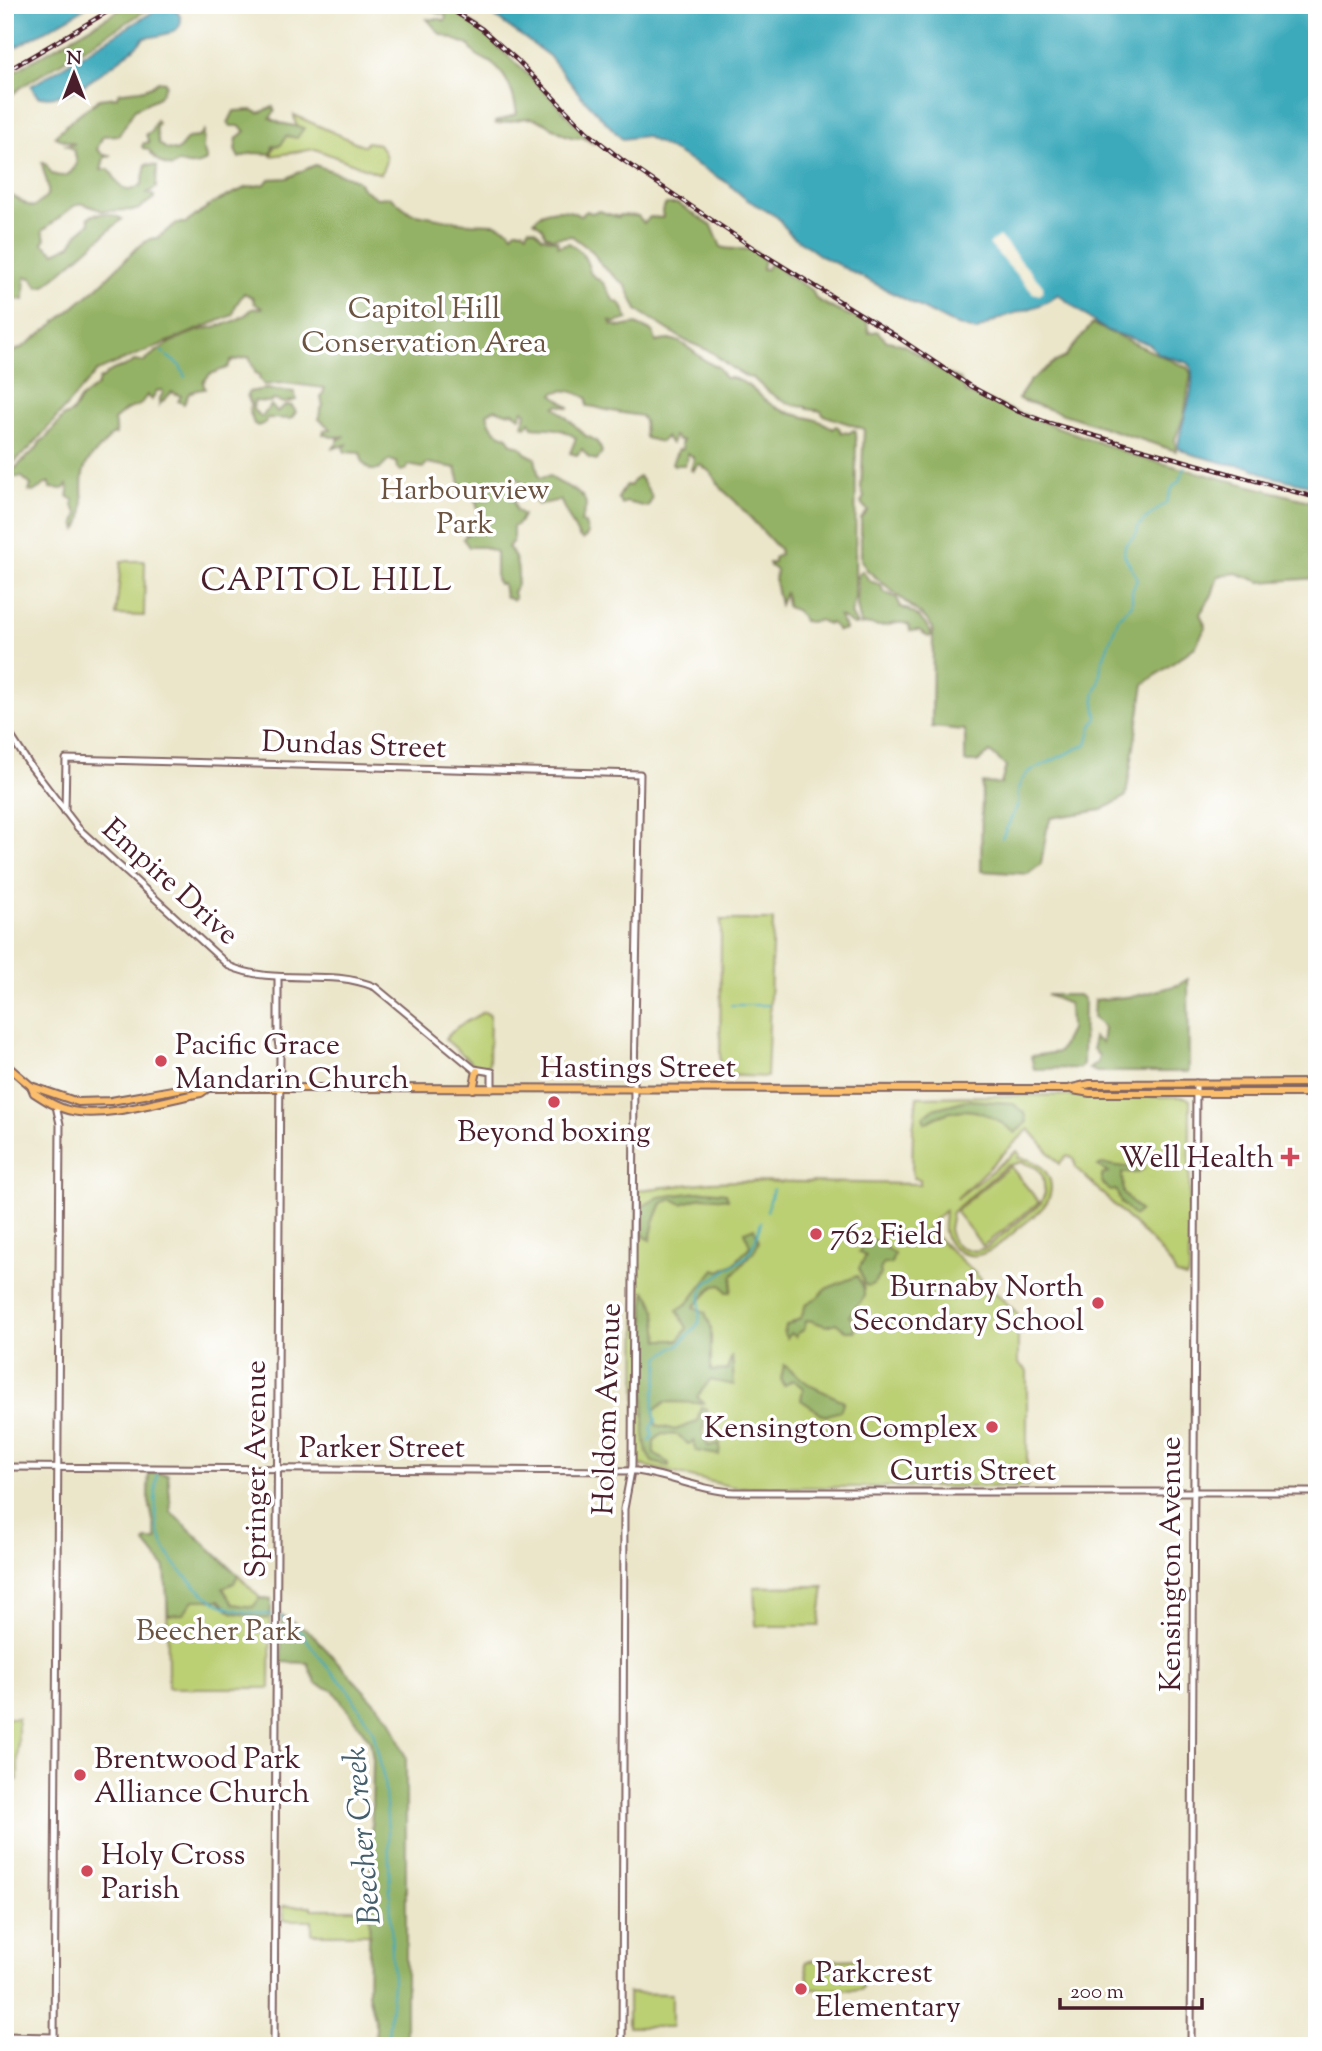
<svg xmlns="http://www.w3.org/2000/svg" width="1322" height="2051" font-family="'Sorts Mill Goudy',serif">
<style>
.green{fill:#bbcf73;stroke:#82774f;stroke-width:2;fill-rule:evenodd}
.forest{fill:#94b265;stroke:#6f6848;stroke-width:2}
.water{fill:#3daabc;stroke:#446474;stroke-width:2}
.pier{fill:#ebe6ca}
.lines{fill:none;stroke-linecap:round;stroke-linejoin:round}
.stream{stroke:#3daabc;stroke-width:2}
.minor-casing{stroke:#826563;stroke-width:9}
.major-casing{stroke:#826563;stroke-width:10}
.minor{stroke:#fff;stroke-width:5}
.major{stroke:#fabe6d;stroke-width:6}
.rail-casing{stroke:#4a1f2b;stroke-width:4.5}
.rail{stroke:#fff;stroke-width:2;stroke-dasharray:5;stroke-linecap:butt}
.poi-dot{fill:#d1495b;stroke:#fff;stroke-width:2.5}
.labels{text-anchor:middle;stroke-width:7;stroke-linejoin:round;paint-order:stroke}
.park-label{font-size:30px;fill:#6c5441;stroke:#fff}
.street-label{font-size:30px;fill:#4a1f2b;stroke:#fff}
.poi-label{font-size:30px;fill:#4a1f2b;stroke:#fff;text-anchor:start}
.neighbourhood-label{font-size:32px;letter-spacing:2px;fill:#4a1f2b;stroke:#fff}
.water-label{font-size:32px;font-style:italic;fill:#445e6c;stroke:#fff}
</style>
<rect width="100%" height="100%" fill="#fff"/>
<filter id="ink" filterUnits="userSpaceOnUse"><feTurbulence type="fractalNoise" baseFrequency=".0143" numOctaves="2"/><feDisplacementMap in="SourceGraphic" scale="14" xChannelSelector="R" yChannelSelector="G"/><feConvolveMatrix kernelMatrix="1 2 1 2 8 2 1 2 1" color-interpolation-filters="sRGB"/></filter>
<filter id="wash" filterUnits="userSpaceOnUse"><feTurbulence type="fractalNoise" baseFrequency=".00686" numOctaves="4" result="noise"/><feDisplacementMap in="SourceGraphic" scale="28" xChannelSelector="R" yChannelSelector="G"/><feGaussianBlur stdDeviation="1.57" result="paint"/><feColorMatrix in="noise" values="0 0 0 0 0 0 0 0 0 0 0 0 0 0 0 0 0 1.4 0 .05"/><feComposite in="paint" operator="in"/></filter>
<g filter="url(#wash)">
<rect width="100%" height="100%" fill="#ebe6ca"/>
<g class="green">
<path d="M294 115 364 146 367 142 379 144C388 156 388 161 380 174L315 149 271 156C274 139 288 134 303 128L296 125Z"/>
<path d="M121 561H145L144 616 116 615Z"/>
<path d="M721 920H773L767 1077 720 1075Z"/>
<path d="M484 1012 490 1015 489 1064 483 1068 476 1066 445 1039 457 1027Z"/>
<path d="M1050 1095 1185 1097 1190 1100 1189 1273 1186 1278 1176 1275 1171 1264 1153 1243 1076 1168 1074 1158 1067 1156 1059 1164 1029 1129 956 1199 1017 1151 1020 1155 1018 1158C1040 1158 1059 1179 1047 1202 1041 1212 1029 1220 1020 1227 1009 1236 998 1248 985 1253 968 1260 947 1250 944 1231 943 1224 945 1216 945 1210L927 1228 1018 1314V1363L1027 1371V1487H733L636 1464 637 1194 639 1190 710 1182 742 1181 920 1184V1179L914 1178 912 1172 913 1130 917 1097ZM1022 1162 1037 1168 1043 1177 1045 1193 1040 1204 986 1248 974 1251 960 1247 952 1240 949 1229 952 1212 1006 1166Z"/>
<path d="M1010 1166 1039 1202 983 1246 955 1211Z"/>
<path d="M149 1473 168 1474 171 1512 238 1575 260 1598 271 1599 270 1688H168L167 1582 165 1568 145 1543 146 1540H157L148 1496Z"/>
<path d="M824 1586 819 1626H756L754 1587Z"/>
<rect x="5" y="1718" width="13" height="62"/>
<path d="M283 1906H312V1909H371V1934H312V1920H284Z"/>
<path d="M860 1959 863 1988 861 1990 810 1989 805 1963 807 1961Z"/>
<path d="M628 1993 672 1994V2027H628Z"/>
</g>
<g class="forest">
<path d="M128 5H155L21 87 5 101V77Z"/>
<path d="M421 5H445L476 26 543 89 594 144 582 137C564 142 548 119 530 118 519 118 507 123 496 124L495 122 517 114C514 93 507 71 486 60 477 55 474 55 469 45L440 34 427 19H441L445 21 446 15 437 13Z"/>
<path d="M158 81 165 82 166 85 159 97 135 109 119 135 103 136 97 149 103 155H111L104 158 101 170 109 169C119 183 122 199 142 184L146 164 157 166 156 188 147 193 154 196V198L137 210 103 211 81 203 74 206 42 231 45 238 43 244 55 253 71 245 79 232 90 223 88 217C99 212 113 213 122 219L45 286 38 287 32 278 25 277 24 300 13 298 5 290V193C16 196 23 204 33 207 58 192 46 187 42 163H45L52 174C65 179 71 175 77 163L74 150 66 145 75 144 55 137 56 135C64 128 71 120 79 114 86 108 93 106 99 99L117 97 119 93C135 89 145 93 158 81Z"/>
<path d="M273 107 275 111 270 118 280 123 304 128 297 138 286 136 281 145 273 146 271 154 252 153 239 158 235 150 237 138 245 131 239 126H231L228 123 234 111 252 110 259 113Z"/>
<path d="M156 120 158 123 156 128 159 144 167 149 177 151 188 138 199 137 204 131 203 148 207 160C200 166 187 167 179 162L172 167C160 164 155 159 148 149L143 148 142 146 144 143H149L146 134 151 132Z"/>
<path d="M315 165 357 180 363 189 377 198 390 197 411 213 465 223 495 224 508 229 512 234 516 230H523L527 233 529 228 536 230 542 237 558 241V246L569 243C582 251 587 258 590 273L604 284 613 300 621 304 628 319 615 323 610 321 612 325 621 327 636 324 653 332 656 342C661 341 669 339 674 340 691 345 702 363 718 367L725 378C744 376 758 396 772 405 790 418 817 415 833 429L836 426 839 428 841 432 849 433 854 430 856 431 855 598 851 614 857 625H853L838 615 846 629 838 631 831 623 828 624 819 620 810 622 804 621 796 610 787 607 785 592 780 605 775 582 776 570 770 566 769 563H774V558L780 554 779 549 735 501 723 490 710 472 700 464 697 465 693 471 691 470 694 459 691 455 687 453V460L684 465H674L672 463 678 450 683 449 681 444 683 440H678L674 436 671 444 666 437 661 442 645 438 644 421 641 416C630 414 620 413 611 411 603 410 596 406 587 406V398C576 392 564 387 553 394L570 408 558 405 555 407 586 436C594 438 600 444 602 452L597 460 589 458 582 449 577 455 570 453 576 438C560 426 550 429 532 427L530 422 526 427 523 425 526 413 523 410 520 417 513 412 506 413 495 409 487 413C490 427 495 433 508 437L510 443 521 447 525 453 535 458 539 478 550 476C559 486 585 489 586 505 586 511 582 516 581 522L585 523 588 534 583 540 579 537 560 500 538 505 518 479 513 477 510 481 516 510 523 515 519 523 513 527V541L508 547C518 557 522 581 513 592L515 599 512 600 505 596 503 584H499L496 579V552L484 547H469L463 539C466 534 471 532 474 526 482 512 477 492 461 487L456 468 427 463 423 468 408 465 407 469 401 471 397 468 396 462 389 460 379 470H370L363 463 360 453 345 452 343 448 348 444 331 449 337 444 338 438 340 439 345 436 332 437 323 434 324 430 331 429 319 419 320 410 323 406 321 398 325 388 284 383 264 385 259 378V374H256L249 357 231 361 227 368 210 374 203 382 205 389 197 390 189 393 184 404 178 401 181 396 172 392 159 405 160 398 163 393 162 390 156 391 152 400 147 395 140 405 126 410 114 420 116 434 110 436C104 448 88 455 84 470 78 489 89 512 77 530L75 522 78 514 73 506V500L68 496 69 492 67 485 63 489 50 488 49 482 33 492 29 491 31 485 22 477H11L12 471 37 448 40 442 46 438 64 416 72 413 80 399 97 386 100 378H103C111 366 126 369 134 361L143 362C160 348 180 335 202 330 220 325 239 323 252 309L262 308 254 303 253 298 244 293 236 305 233 315 97 371 30 448 5 470V356L23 347 50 327 99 286 138 247 150 239 157 238 177 223H186L213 203 245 188 265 184 269 179 287 178Z"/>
<path d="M666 204H678L712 226 721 247C737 253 751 242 764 260L762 269H767L770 263 773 264 788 276 812 290 816 299 836 310 867 322 869 333 877 331 887 341C911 343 923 361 943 372 948 375 954 376 960 379L966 393 1138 457 1317 503V578L1261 582 1236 573 1218 576 1212 595 1200 614 1206 627 1195 647 1144 684 1126 796 1102 810 1051 818 1047 829 1041 864 1028 874 981 871 982 783 1001 784 1006 766 990 752 978 762H965V730L932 727 933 628 926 619 867 570 861 560V519L868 511 861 503 864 497 861 488 864 429 823 415 821 411 807 409V407C786 407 767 392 753 378L747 377 730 367 712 352 686 341 637 310 626 286 601 265 593 252 572 236 552 238 545 235 543 228 534 221C542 208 567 207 580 216L587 211 591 213 599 211 618 217 620 215 638 216 644 223 650 217 663 218 662 211Z"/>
<path d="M1092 324 1188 368 1191 374 1184 416 1175 439 1176 451 1018 399 1030 381 1053 363 1064 358Z"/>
<path d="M266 389 294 392 296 400 284 403 274 400 269 402 254 401 253 410 262 417 271 405 277 412 286 405 292 406 296 412 291 419 267 418 265 423 258 426 254 424 249 410 251 405 247 395 249 392Z"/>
<path d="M639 477C642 479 643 482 645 485 650 494 656 497 647 507L626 502 622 504 618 498 626 485 630 486 634 480Z"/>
<path d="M862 571 870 581 881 585 883 591 897 598 900 607C913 609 927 624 932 635L929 637 919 630 910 631 909 625C897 619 891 627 879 626 872 626 869 623 861 625L857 606 858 575Z"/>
<path d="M1188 979 1189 1072H1097L1089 1069 1097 1063 1099 1056 1093 1049V1037L1102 1043 1104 1028 1093 1017 1094 1000 1136 996 1178 985Z"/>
<path d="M1047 995H1079L1084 999 1083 1065 1080 1068 1034 1069 1031 1056 1059 1052 1070 1030 1069 1004Z"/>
<path d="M967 1100 1012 1103 1025 1113 1027 1122 1015 1133C985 1108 960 1102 925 1123L923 1117 933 1109Z"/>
<path d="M1101 1164 1143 1169 1137 1173H1122L1123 1193 1140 1211 1134 1216 1121 1203 1116 1190 1110 1191 1102 1182V1175L1108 1173 1098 1166Z"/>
<path d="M706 1191 726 1193 728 1199 702 1197 682 1204 673 1199 662 1203 654 1222 650 1240 643 1235V1206L659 1197Z"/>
<path d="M754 1228 759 1241 755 1250 733 1275 731 1292H727L721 1285 714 1286 694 1307 705 1312 711 1327V1371L727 1370 732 1355 734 1385 710 1380 697 1397 704 1403 665 1402 654 1411 656 1425 675 1430 697 1422 701 1407 707 1409 702 1433 708 1446 720 1443 719 1455 696 1451 694 1441 688 1444 678 1435 662 1434 654 1441V1454L669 1463V1466L652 1462 647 1453 644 1434 645 1291C658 1303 657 1323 659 1340H679L687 1328 677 1310 688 1303 715 1269 720 1271 734 1264 750 1246 745 1232Z"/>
<path d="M871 1240 877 1241 894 1254 891 1264 884 1263 880 1270 881 1274 873 1284 868 1286 864 1284 859 1268 866 1256 859 1252 865 1241Z"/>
<path d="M857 1276 864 1289V1297L849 1316 853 1320 855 1331H846L836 1323 826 1326 809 1320 806 1321 804 1330 798 1333 796 1337 791 1333 787 1338 784 1334 786 1326 801 1318 806 1304 818 1297 825 1289Z"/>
<path d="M784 1365 811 1386 844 1401 840 1411 825 1416 801 1400 803 1388 793 1380 784 1386 781 1379Z"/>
<path d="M149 1473 168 1474 171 1512 238 1575 234 1583 223 1588 233 1604 253 1607 260 1598 271 1599V1611L267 1619 231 1612 220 1600H193L183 1614 168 1615 165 1568 145 1543 146 1540H157L148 1496Z"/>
<path d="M282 1615 312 1634 390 1719 406 1758V2046H375L376 2027 368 1993 373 1760 370 1741 333 1690 316 1684 308 1663 281 1662Z"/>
</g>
<g class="water">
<path d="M5 5H88L74 15 5 53Z"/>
<path d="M164 5 172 6C198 31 161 36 144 38 134 50 123 57 111 66 83 85 74 98 38 97L31 86Z"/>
<path d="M479 5H1317V487L1269 476 1250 467 1224 463 1191 454 1178 448C1179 423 1197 393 1191 366L1188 363 1159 354 1149 344 1108 331 1095 323 1058 294C1042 308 1021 310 1001 318 993 321 984 327 976 331L949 322 821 256 790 234 777 217 746 199 726 182 675 152 645 136 622 139 581 96 549 56Z"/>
</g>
<path class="pier" d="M999 236 1043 286V291L1040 295 1033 293 989 244Z"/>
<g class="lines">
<g class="stream">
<path d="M162 352 164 353"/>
<path d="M167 356 180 366 185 377"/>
<path d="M1002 838 1018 804V790L1021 781 1028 772 1087 744 1092 726 1097 718 1094 695 1099 683 1101 664 1119 617 1132 604V591L1137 579 1124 554 1125 545 1137 533 1138 527 1144 520 1166 503 1172 488 1180 480 1185 467"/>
<path d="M731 1005H768"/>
<path d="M767 1211 773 1189"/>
<path d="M650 1441 653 1435 651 1428 656 1420C648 1400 662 1378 659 1357L681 1343 699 1323 701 1294 707 1283 747 1256 755 1242 761 1222"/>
<path d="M157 1474C152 1519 156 1547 189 1580 200 1591 213 1603 229 1608 243 1613 258 1613 272 1615"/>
<path d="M278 1615 302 1633 326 1666 347 1688 373 1731 384 1780 388 1832 393 1983 387 2046"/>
</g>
</g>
</g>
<g filter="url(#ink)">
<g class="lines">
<g class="minor-casing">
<g id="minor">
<path d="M5 727 29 764 78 828 229 966C277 987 327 967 375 987L474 1069 492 1072V1089"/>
<path d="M65 812 66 759 640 774 634 1080 632 1466 624 1509 622 2046"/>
<path d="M5 1467 636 1471C669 1475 702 1491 735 1492H1317"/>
<path d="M5 2036 53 2037"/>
<path d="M54 2046 60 1124 56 1106"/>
<path d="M274 2046 280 1053 278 1040V977"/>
<path d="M1191 2046 1196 1083"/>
</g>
</g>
<g class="major-casing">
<g id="major">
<path d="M5 1064 31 1086 78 1102 111 1101 201 1085 208 1088 1068 1089 1090 1084 1317 1083"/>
<path d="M31 1086 34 1093C45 1100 55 1107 68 1110 104 1120 163 1100 201 1093L208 1088"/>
<path d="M473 1089 477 1071"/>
<path d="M1073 1090 1090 1093H1317"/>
</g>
</g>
<use href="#minor" class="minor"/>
<use href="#major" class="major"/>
<g class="rail-casing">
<g id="rail">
<path d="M444 5 482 29 517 60 587 132 621 159 758 251 896 336 970 386 1019 412 1049 423 1317 498"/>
<path d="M5 72 119 5"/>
</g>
</g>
<use href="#rail" class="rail"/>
</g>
</g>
<g class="poi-dot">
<circle cx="161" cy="1061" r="7"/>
<circle cx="554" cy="1102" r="7"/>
<path d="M1286.5 1146.5h7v7h7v7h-7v7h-7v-7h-7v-7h7z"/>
<circle cx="816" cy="1234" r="7"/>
<circle cx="1098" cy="1303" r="7"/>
<circle cx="992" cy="1427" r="7"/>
<circle cx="80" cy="1775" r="7"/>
<circle cx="87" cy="1871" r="7"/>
<circle cx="801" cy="1989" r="7"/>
</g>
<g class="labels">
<g class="park-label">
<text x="424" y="318">Capitol Hill<tspan x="424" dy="34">Conservation Area</tspan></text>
<text x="465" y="499">Harbourview<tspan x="465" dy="34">Park</tspan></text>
<text x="219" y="1640">Beecher Park</text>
</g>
<g class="street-label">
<text transform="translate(354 744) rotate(2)" y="10">Dundas Street</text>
<text transform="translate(171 881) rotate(42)" y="10">Empire Drive</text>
<text x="638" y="1077">Hastings Street</text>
<text transform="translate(606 1409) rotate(-88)" y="10">Holdom Avenue</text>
<text x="382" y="1457">Parker Street</text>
<text transform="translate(255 1469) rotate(-90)" y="10">Springer Avenue</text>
<text x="973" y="1480">Curtis Street</text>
<text transform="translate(1170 1564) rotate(-90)" y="10">Kensington Avenue</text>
</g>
<g class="poi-label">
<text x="175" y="1054">Pacific Grace<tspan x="175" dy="34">Mandarin Church</tspan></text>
<text x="554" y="1141" text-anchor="middle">Beyond boxing</text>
<text x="1274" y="1167" text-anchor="end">Well Health</text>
<text x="830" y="1244">762 Field</text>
<text x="1084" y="1296" text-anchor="end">Burnaby North<tspan x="1084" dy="34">Secondary School</tspan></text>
<text x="978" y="1437" text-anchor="end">Kensington Complex</text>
<text x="94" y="1768">Brentwood Park<tspan x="94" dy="34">Alliance Church</tspan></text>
<text x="101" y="1864">Holy Cross<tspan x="101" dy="34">Parish</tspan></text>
<text x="815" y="1982">Parkcrest<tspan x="815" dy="34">Elementary</tspan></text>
</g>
<g class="neighbourhood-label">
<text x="327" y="590">CAPITOL HILL</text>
</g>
<g class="water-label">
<text transform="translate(361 1836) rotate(-95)" y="11">Beecher Creek</text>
</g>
</g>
<rect width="1322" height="2051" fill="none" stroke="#fff" stroke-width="28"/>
<g transform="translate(74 74)" stroke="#ffffff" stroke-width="5" paint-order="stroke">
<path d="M0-5L12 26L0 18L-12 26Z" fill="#4a1f2b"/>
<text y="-10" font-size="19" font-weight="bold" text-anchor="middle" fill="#4a1f2b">N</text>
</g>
<path d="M1060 1998v10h142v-10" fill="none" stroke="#4a1f2b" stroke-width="3.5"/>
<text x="1070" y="1998" font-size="21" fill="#4a1f2b" stroke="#ffffff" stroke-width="5" paint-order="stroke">200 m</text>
</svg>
